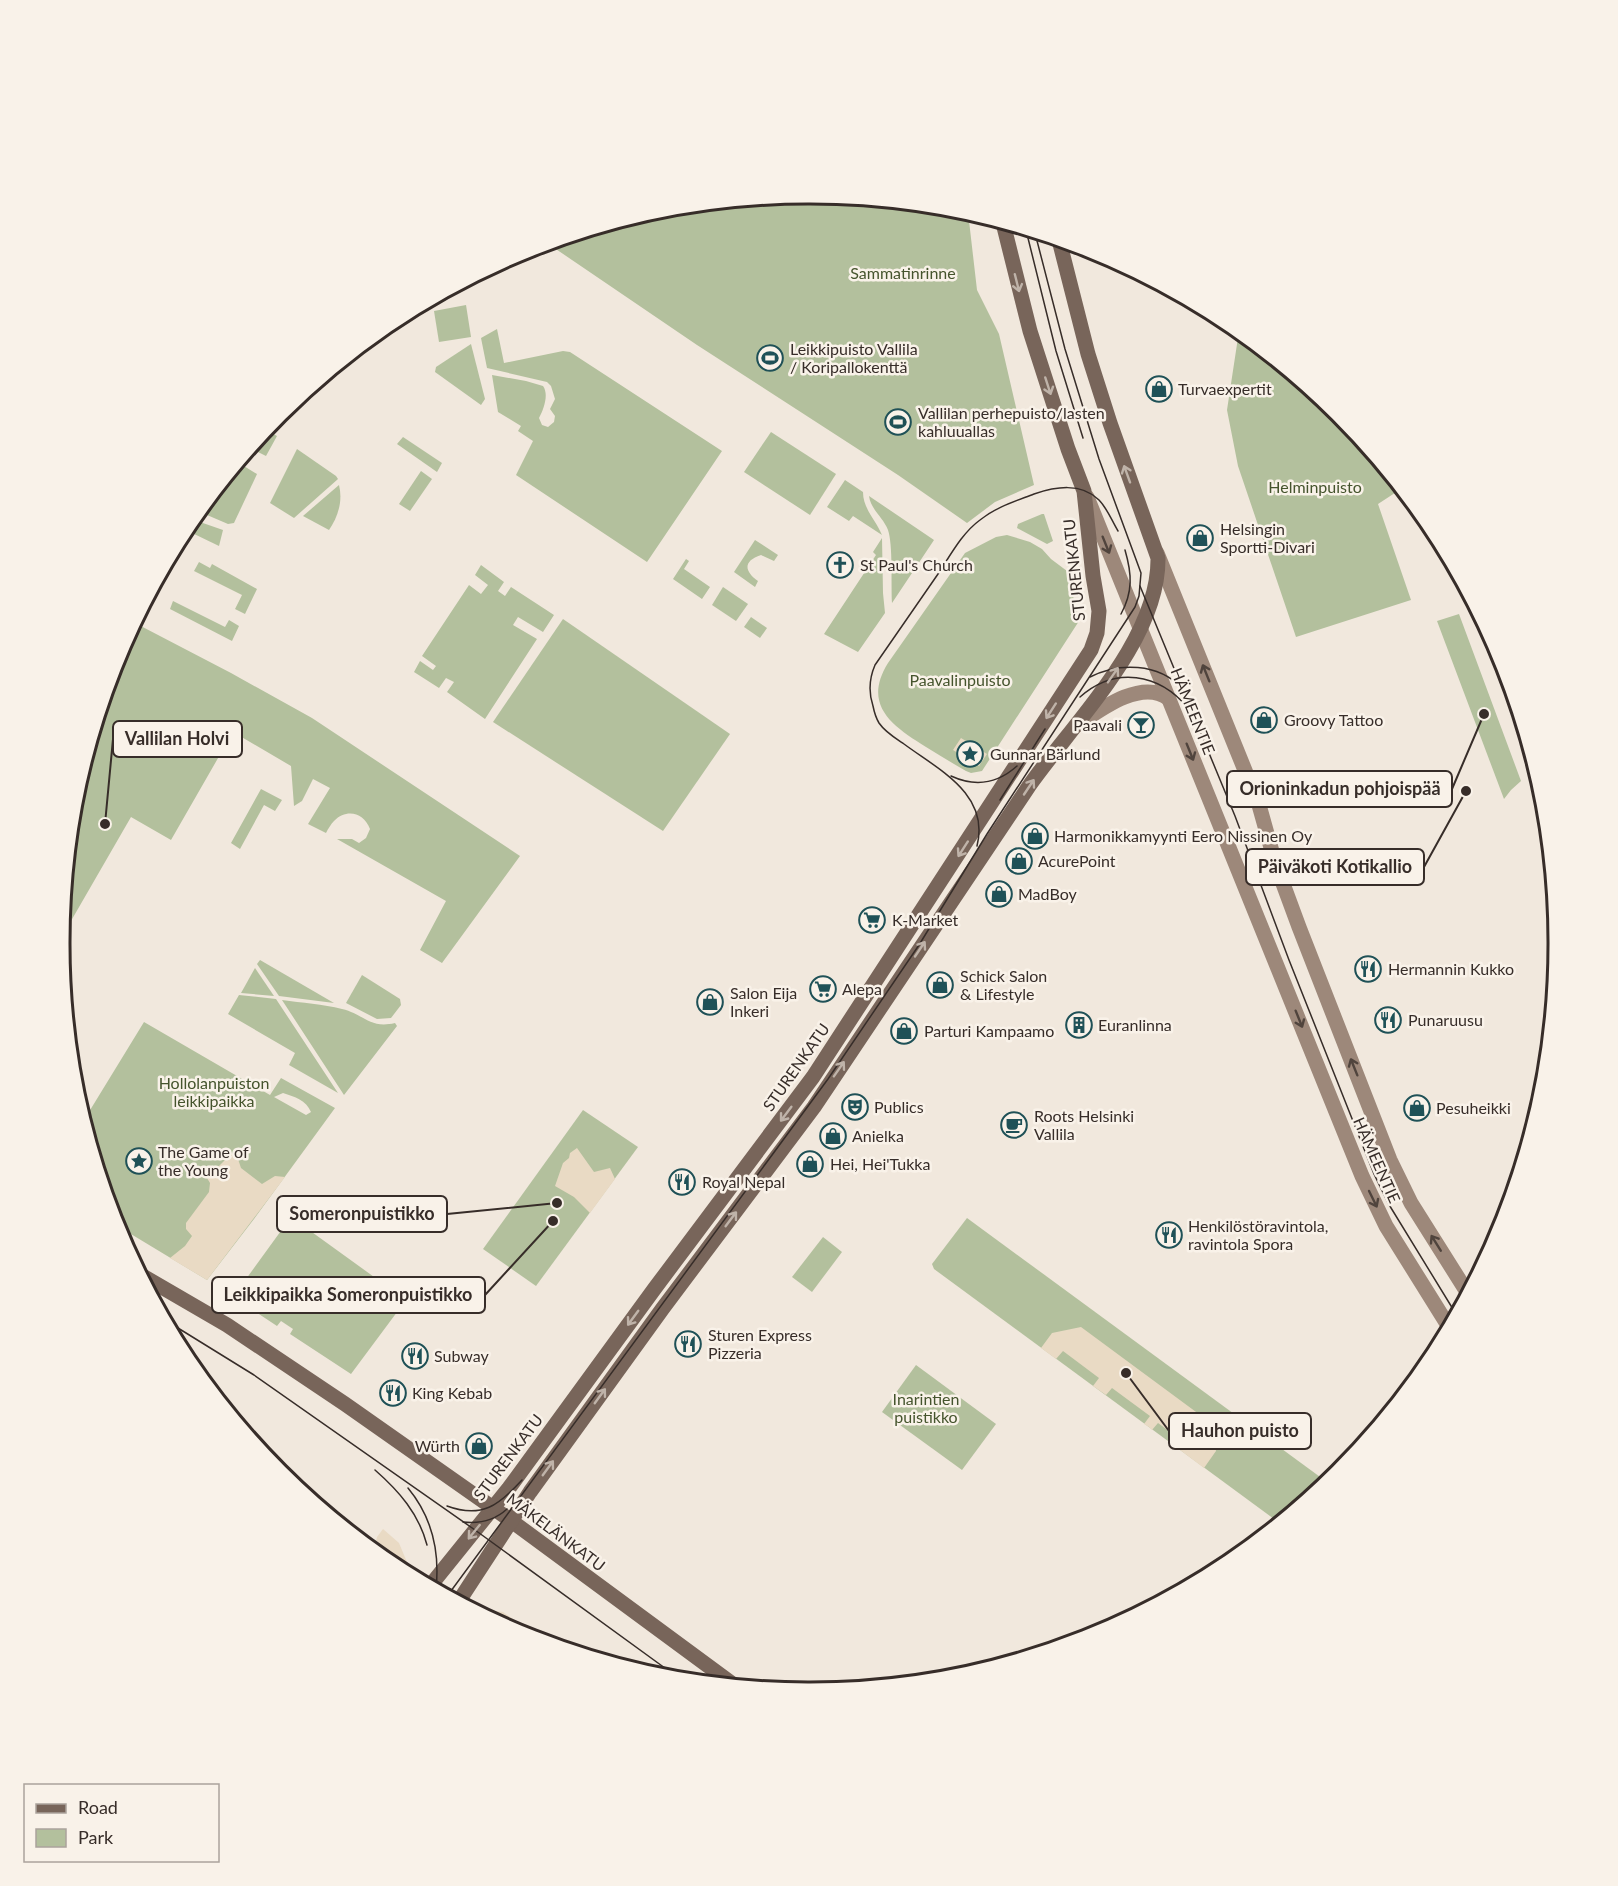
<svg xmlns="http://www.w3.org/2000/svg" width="1618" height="1886" font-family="Lato,sans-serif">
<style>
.green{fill:#b3c09d;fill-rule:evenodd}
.plaza{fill:#e9dac4}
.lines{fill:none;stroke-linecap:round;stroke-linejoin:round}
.secondary{stroke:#9d887a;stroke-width:15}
.primary{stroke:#78655a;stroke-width:15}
.tram{stroke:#372d29;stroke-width:1.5}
.oneway{stroke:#bfb3a9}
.oneway2{stroke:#50443d}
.labels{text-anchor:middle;stroke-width:5;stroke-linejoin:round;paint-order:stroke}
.park-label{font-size:16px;fill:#45542d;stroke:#f9f2e9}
.poi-label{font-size:16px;fill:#372d29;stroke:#f9f2e9;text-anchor:start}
.street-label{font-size:16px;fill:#372d29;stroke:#f9f2e9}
.rim{fill:none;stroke:#372d29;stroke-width:3}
.leader{fill:none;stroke:#372d29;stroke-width:2}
.callout-dot{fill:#372d29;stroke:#f9f2e9;stroke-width:2}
.callout{fill:#f9f2e9;stroke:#372d29;stroke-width:2}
.callout-label{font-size:18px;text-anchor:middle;font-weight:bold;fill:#372d29}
</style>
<rect width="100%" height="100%" fill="#f1e8dd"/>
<g class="green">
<path d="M809 194 955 208 968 212 977 290 999 334 1034 485 995 502 967 523 898 475 697 345 547 243 663 208Z"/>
<path d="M466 305 471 337 439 342 434 311Z"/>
<path d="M497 329 504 363 563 351 570 352 722 451 647 562 516 475 533 441 518 431 521 426 498 412 492 375 526 381 543 386C549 394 544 409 539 418L542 425 548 427 554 422 555 416 550 409 555 399 551 386 547 382 487 368 481 338Z"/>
<path d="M1239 331 1339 414 1401 489 1378 504 1411 600 1296 637 1238 466 1227 410Z"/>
<path d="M471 344 485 399 481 405 435 372 436 367Z"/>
<path d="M266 430 277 436 266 456 252 449 247 456 245 455Z"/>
<path d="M771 432 836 474 810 515 744 472Z"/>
<path d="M403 437 442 463 437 472 397 444Z"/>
<path d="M297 449 336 476 338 479 294 518 270 503Z"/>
<path d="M239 463 257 474 234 523 228 524 200 512Z"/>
<path d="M421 471 432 479 410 511 399 504Z"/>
<path d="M845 480 863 492C863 509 876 520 882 535L853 516 849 521 827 507Z"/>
<path d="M339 485C343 501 338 517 329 530L303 516Z"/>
<path d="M869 496 934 540 892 603C891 585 893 544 888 530 883 517 871 510 869 496Z"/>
<path d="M1042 514H1044L1053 541 1047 544 1017 528 1018 524Z"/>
<path d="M200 522 223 530 219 546 190 532 195 523Z"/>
<path d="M1007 535 1030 542 1042 549 1051 559 1067 571 1079 621 982 771 971 773 966 771C952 763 939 755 926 747 892 726 862 705 888 663L965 553 996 537Z"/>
<path d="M882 538 883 593 885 613 858 652 824 634 876 555 873 552Z"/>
<path d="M755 540 778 555 774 561 761 555C743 561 744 571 758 581L755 587 734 572Z"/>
<path d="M686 559 689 561 684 569 710 587 702 599 673 579Z"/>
<path d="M199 562 210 568 212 564 257 589 245 614 235 609 242 595 194 571Z"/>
<path d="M481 565 504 582 498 591 505 596 511 587 554 615 543 632 518 617 513 625 537 639 485 719 447 692 454 682 446 678 439 688 414 672 420 661 433 670 436 666 422 656 469 585 481 594 488 585 475 575Z"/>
<path d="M723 587 748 604 736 621 712 605Z"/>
<path d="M173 601 225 627 229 620 239 626 232 641 170 609Z"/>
<path d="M1459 614 1521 781 1511 790 1504 799 1437 621Z"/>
<path d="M751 617 767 628 760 638 744 627Z"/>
<path d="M563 619 730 734 663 831 493 722Z"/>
<path d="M135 623 231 673 312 718 520 856 442 963 420 950 446 901 337 839H352L359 843 366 838 370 829C364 813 347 808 334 821 331 824 328 829 326 833L308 824 330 788 313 779 302 801 294 806 291 766 233 732 171 840 131 817 60 940 74 797 117 656Z"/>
<path d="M261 789 282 800 275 811 264 805 240 849 231 843Z"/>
<path d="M260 960 334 1003 279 996 257 964Z"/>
<path d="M255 968 274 996 241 993Z"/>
<path d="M362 975 400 999 401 1005 391 1018 377 1019 346 1003Z"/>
<path d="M239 995 276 999 338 1093 289 1065 295 1053 228 1014Z"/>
<path d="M282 1000C302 1003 323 1004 342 1009 364 1014 369 1029 395 1023L397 1026 344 1095Z"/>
<path d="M144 1022 270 1095 281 1078 335 1108 254 1219 207 1280 116 1225 84 1120ZM283 1093C295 1097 306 1100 311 1112L306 1115 274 1097Z"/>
<path d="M583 1110 638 1147 536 1286 483 1249Z"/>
<path d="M291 1217 406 1300 351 1374 290 1334 293 1329 281 1321 277 1326 233 1297Z"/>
<path d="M967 1218 1327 1482 1278 1522 934 1269 932 1264Z"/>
<path d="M823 1237 842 1252 812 1292 792 1277Z"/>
<path d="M916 1365 996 1424 962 1470 882 1412Z"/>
</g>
<g class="plaza">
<path d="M961 738 987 754 979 766 953 750Z"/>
<path d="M577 1148 594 1172 610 1168 615 1179 590 1213 574 1197 555 1186 563 1163 569 1158 570 1153Z"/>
<path d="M232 1153 238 1159 241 1168 262 1184 275 1176 285 1177 207 1280 170 1258 185 1246 192 1236 186 1229V1223L209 1192 210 1183 207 1178Z"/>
<path d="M1081 1327 1211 1423 1216 1451 1204 1468 1180 1450 1185 1443 1158 1423 1152 1430 1149 1427 1144 1424 1150 1416 1112 1388 1106 1395 1093 1386 1099 1378 1063 1351 1056 1359 1041 1348 1052 1333Z"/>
<path d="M383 1529 399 1543 409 1567V1575L393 1566 374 1551 377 1537Z"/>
<path d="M470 1607 503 1612 527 1629 525 1635Z"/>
</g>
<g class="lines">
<g class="secondary">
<path d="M1087 497 1362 1176 1386 1226 1449 1327"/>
<path d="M1157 553 1259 805 1275 862 1299 927 1390 1160 1411 1203 1467 1292"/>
<path d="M1079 724C1101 709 1141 679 1168 698"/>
</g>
<g class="primary">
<path d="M141 1275 227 1325 345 1404 506 1517 734 1685"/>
<path d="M430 1586 509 1488 655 1288 813 1077 1091 650 1097 633 1099 611 1093 576 1084 491 1068 449 1030 331 1003 223"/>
<path d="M459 1601 530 1492 663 1308 814 1107 1029 786C1074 722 1159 640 1158 558L1110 423 1088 354 1059 240"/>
</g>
<g class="tram">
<path d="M1026 230 1056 351 1083 438"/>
<path d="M1140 586 1235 816 1289 960 1374 1174 1388 1203 1456 1314"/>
<path d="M1121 614C1133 592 1132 574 1125 550"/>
<path d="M1090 677C1119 662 1158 663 1182 688"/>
<path d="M1080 697C1115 666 1159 673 1188 708"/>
<path d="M951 776C975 787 997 784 1017 766"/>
<path d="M1000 800 1045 729"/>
<path d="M977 846C990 794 939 770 904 744 895 738 885 732 879 723 876 718 874 711 873 706 868 691 869 679 875 665 896 635 917 604 938 574 950 556 962 533 980 520 996 507 1016 501 1034 494 1055 487 1081 482 1099 500 1107 508 1112 521 1118 531"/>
<path d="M165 1320 254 1375 475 1530 680 1679"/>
<path d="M375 1470C399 1491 419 1514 427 1545"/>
<path d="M408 1488C432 1517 440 1551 436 1589"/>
<path d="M447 1506C482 1519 499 1505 522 1480"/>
<path d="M463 1522C480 1524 495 1520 507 1509"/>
<path d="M448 1595 828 1079 919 945 987 834 1135 607 1139 596 1141 573 1099 459 1065 349 1035 233"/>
</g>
</g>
<defs><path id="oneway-shaft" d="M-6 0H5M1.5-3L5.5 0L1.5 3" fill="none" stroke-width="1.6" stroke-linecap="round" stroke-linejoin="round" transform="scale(1.5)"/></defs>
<g class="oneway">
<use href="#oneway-shaft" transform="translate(1017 283) rotate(76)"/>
<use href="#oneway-shaft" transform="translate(1048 386) rotate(72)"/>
<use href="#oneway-shaft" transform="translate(1127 474) rotate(-110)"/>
<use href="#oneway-shaft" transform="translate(1113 675) rotate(-55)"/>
<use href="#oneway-shaft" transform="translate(1051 711) rotate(123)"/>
<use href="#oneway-shaft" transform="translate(1029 787) rotate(-56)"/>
<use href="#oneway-shaft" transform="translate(963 849) rotate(123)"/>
<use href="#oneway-shaft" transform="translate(920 949) rotate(-56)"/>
<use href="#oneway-shaft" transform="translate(839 1069) rotate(-55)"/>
<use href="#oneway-shaft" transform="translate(786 1114) rotate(127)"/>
<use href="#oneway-shaft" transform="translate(731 1219) rotate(-53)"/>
<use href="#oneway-shaft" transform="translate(633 1318) rotate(126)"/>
<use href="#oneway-shaft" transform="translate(600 1396) rotate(-54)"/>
<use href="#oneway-shaft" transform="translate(548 1468) rotate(-54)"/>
<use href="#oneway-shaft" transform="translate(474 1532) rotate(129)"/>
</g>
<g class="oneway2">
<use href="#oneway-shaft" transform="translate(1106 545) rotate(68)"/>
<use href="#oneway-shaft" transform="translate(1206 673) rotate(-112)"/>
<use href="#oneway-shaft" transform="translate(1190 752) rotate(68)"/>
<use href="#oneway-shaft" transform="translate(1299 1019) rotate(68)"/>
<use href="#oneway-shaft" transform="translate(1354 1067) rotate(-112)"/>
<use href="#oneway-shaft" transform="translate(1373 1199) rotate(64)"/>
<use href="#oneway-shaft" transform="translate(1436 1243) rotate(-122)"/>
</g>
<defs>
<g id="stadium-ring" transform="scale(1.35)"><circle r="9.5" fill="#f9f2e9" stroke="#1f5157" stroke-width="1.5"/><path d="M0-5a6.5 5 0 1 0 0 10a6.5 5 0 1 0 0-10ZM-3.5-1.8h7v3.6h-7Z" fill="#1f5157"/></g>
<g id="shop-ring" transform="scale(1.35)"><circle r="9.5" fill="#f9f2e9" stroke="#1f5157" stroke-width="1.5"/><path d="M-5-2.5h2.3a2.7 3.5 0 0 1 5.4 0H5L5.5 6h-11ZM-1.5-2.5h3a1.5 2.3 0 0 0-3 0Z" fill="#1f5157"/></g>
<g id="church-ring" transform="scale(1.35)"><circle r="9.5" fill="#f9f2e9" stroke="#1f5157" stroke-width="1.5"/><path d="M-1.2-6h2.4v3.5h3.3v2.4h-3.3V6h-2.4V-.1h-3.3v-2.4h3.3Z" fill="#1f5157"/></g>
<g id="bar-ring" transform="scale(1.35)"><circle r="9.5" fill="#f9f2e9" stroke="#1f5157" stroke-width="1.5"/><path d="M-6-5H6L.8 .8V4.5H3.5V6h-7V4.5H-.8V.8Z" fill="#1f5157"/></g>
<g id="sight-ring" transform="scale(1.35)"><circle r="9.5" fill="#f9f2e9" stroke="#1f5157" stroke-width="1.5"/><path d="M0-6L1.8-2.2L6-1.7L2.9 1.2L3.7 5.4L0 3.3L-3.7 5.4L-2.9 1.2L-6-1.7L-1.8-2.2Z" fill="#1f5157"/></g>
<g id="supermarket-ring" transform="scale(1.35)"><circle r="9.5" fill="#f9f2e9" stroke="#1f5157" stroke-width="1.5"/><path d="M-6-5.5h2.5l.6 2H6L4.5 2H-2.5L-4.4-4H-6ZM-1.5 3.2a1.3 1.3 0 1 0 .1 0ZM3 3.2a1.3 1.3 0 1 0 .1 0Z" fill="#1f5157"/></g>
<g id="restaurant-ring" transform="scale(1.35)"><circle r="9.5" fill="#f9f2e9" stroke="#1f5157" stroke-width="1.5"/><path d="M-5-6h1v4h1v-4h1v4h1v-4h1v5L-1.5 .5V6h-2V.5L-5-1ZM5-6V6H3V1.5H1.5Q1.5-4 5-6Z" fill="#1f5157"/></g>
<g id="building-ring" transform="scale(1.35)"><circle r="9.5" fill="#f9f2e9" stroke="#1f5157" stroke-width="1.5"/><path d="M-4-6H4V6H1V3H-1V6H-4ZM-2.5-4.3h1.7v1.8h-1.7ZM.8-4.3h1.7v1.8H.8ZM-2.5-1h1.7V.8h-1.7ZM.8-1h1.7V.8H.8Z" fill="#1f5157"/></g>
<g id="theatre-ring" transform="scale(1.35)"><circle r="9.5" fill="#f9f2e9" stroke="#1f5157" stroke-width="1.5"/><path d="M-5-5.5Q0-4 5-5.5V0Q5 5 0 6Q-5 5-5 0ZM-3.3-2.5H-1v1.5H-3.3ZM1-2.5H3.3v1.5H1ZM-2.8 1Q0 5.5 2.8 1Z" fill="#1f5157"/></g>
<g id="cafe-ring" transform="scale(1.35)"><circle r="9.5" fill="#f9f2e9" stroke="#1f5157" stroke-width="1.5"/><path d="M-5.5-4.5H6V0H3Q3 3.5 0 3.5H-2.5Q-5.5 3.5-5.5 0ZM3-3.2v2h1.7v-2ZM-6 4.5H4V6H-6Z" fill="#1f5157"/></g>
</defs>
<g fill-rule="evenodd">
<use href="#stadium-ring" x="770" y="358"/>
<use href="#shop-ring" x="1159" y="389"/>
<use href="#stadium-ring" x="898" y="422"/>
<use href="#shop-ring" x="1200" y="538"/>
<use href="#church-ring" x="840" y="565"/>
<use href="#shop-ring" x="1264" y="720"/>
<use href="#bar-ring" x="1141" y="725"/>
<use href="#sight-ring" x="970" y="754"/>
<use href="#shop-ring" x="1035" y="836"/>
<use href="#shop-ring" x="1019" y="861"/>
<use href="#shop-ring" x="999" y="894"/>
<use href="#supermarket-ring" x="872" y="920"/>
<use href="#restaurant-ring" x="1368" y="969"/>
<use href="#shop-ring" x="940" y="985"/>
<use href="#supermarket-ring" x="823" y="989"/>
<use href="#shop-ring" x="710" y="1002"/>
<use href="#restaurant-ring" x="1388" y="1020"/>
<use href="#building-ring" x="1079" y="1025"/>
<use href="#shop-ring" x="904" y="1031"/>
<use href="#theatre-ring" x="855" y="1107"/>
<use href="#shop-ring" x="1417" y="1108"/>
<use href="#cafe-ring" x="1014" y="1125"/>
<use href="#shop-ring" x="833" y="1136"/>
<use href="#sight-ring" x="139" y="1161"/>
<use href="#shop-ring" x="810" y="1164"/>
<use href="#restaurant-ring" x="682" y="1182"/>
<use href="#restaurant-ring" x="1169" y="1235"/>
<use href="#restaurant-ring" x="688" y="1344"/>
<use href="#restaurant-ring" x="415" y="1356"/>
<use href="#restaurant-ring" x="393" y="1393"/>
<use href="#shop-ring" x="479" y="1446"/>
</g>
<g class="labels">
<g class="park-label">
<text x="903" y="279">Sammatinrinne</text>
<text x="1315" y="493">Helminpuisto</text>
<text x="960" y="686">Paavalinpuisto</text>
<text x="214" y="1089">Hollolanpuiston<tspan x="214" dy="18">leikkipaikka</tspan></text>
<text x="926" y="1405">Inarintien<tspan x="926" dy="18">puistikko</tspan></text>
</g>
<g class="poi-label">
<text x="790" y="355">Leikkipuisto Vallila<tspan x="790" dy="18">/ Koripallokenttä</tspan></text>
<text x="1178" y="395">Turvaexpertit</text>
<text x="918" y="419">Vallilan perhepuisto/lasten<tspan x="918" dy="18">kahluuallas</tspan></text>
<text x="1220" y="535">Helsingin<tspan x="1220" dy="18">Sportti-Divari</tspan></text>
<text x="860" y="571">St Paul's Church</text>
<text x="1284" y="726">Groovy Tattoo</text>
<text x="1122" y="731" text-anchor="end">Paavali</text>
<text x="990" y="760">Gunnar Bärlund</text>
<text x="1054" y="842">Harmonikkamyynti Eero Nissinen Oy</text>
<text x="1038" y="867">AcurePoint</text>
<text x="1018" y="900">MadBoy</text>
<text x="892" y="926">K-Market</text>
<text x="1388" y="975">Hermannin Kukko</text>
<text x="960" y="982">Schick Salon<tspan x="960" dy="18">&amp; Lifestyle</tspan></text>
<text x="842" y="995">Alepa</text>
<text x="730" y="999">Salon Eija<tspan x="730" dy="18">Inkeri</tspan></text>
<text x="1408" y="1026">Punaruusu</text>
<text x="1098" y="1031">Euranlinna</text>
<text x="924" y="1037">Parturi Kampaamo</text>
<text x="874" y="1113">Publics</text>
<text x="1436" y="1114">Pesuheikki</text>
<text x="1034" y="1122">Roots Helsinki<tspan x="1034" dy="18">Vallila</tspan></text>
<text x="852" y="1142">Anielka</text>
<text x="158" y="1158">The Game of<tspan x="158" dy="18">the Young</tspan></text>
<text x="830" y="1170">Hei, Hei'Tukka</text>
<text x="702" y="1188">Royal Nepal</text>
<text x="1188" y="1232">Henkilöstöravintola,<tspan x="1188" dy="18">ravintola Spora</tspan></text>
<text x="708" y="1341">Sturen Express<tspan x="708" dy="18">Pizzeria</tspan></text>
<text x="434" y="1362">Subway</text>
<text x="412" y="1399">King Kebab</text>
<text x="460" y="1452" text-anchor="end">Würth</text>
</g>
<g class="street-label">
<text transform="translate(1074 570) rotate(-96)" y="6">STURENKATU</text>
<text transform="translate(1193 711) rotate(68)" y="6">HÄMEENTIE</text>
<text transform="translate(796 1067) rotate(-55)" y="6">STURENKATU</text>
<text transform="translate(1377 1160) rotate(66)" y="6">HÄMEENTIE</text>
<text transform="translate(508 1457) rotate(-53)" y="6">STURENKATU</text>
<text transform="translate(556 1532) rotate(37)" y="6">MÄKELÄNKATU</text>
</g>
</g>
<path d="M0 0H1618V1886H0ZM808 204H810A738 738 0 0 1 1548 942V944A738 738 0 0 1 810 1682H808A738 738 0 0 1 70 944V942A738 738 0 0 1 808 204Z" fill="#f9f2e9" fill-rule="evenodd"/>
<path class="rim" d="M808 204H810A738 738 0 0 1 1548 942V944A738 738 0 0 1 810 1682H808A738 738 0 0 1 70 944V942A738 738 0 0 1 808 204Z"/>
<path class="leader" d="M105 824L113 739M1484 714L1452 789M1466 791L1424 867M557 1203L447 1214M553 1221L485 1295M1126 1373L1169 1431"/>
<g class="callout-dot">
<circle cx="105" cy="824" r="6"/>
<circle cx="1484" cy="714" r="6"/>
<circle cx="1466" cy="791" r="6"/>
<circle cx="557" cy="1203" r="6"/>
<circle cx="553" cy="1221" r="6"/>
<circle cx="1126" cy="1373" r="6"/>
</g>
<g class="callout">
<rect x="113" y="721" width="129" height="36" rx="6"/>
<rect x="1227" y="771" width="225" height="36" rx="6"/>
<rect x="1246" y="849" width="178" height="36" rx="6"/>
<rect x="277" y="1196" width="170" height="36" rx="6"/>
<rect x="212" y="1277" width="273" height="36" rx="6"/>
<rect x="1169" y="1413" width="142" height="36" rx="6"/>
</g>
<g class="callout-label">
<text x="177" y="745">Vallilan Holvi</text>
<text x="1340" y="795">Orioninkadun pohjoispää</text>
<text x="1335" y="873">Päiväkoti Kotikallio</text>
<text x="362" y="1220">Someronpuistikko</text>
<text x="348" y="1301">Leikkipaikka Someronpuistikko</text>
<text x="1240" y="1437">Hauhon puisto</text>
</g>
<rect x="24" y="1784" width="195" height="78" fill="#f9f2e9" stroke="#aba39c" stroke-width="1.5"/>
<rect x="36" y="1804" width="30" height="9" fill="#78655a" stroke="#aba39c" stroke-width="1.5"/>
<text x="78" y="1814" font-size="18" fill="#372d29">Road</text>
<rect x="36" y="1829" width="30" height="18" fill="#b3c09d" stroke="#aba39c" stroke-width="1.5"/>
<text x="78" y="1844" font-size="18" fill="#372d29">Park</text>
</svg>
